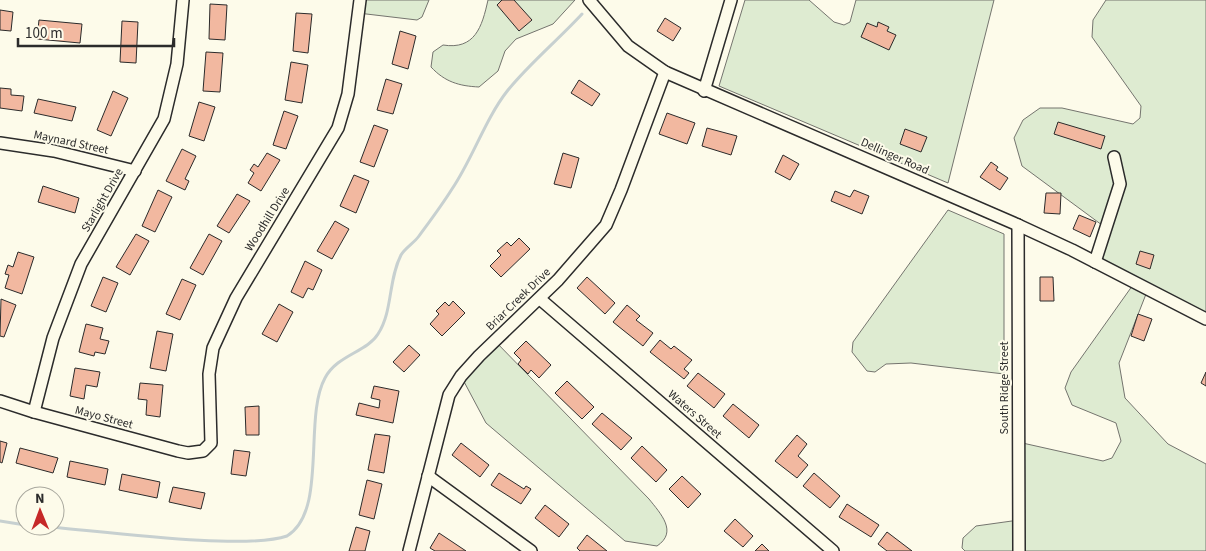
<svg xmlns="http://www.w3.org/2000/svg" width="1206" height="551" font-family="'Source Sans 3',sans-serif">
<style>
.green{fill:#deebd1;stroke:#74746e}
.lines{fill:none;stroke-linecap:round;stroke-linejoin:round}
.stream{stroke:#c7d0d0;stroke-width:3}
.building{fill:#f2b8a0;stroke:#2b2b2b}
.minor-casing{stroke:#2b2b2b;stroke-width:14}
.minor{stroke:#fdfbea;stroke-width:11}
.labels{text-anchor:middle;stroke-width:4;stroke-linejoin:round;paint-order:stroke}
.street-label{font-size:12px;fill:#2b2b2b;stroke:#fdfbea}
</style>
<rect width="100%" height="100%" fill="#fdfbea"/>
<g class="green">
<path d="M360 0H429L422 17 417 20 358 13Z"/>
<path d="M488 0H575L553 24 516 39 505 51 498 71 479 87C459 86 445 82 431 67L433 52 443 45C475 50 482 27 488 0Z"/>
<path d="M745 0H809L834 22 844 25 850 22 856 0H994L948 183 719 86Z"/>
<path d="M1106 0H1206V319L1148 289 1119 363 1125 398 1168 444 1206 464V551H965L962 548 963 538 976 526 1019 520 1018 442 1103 461 1112 458 1121 441 1116 423 1072 405 1065 388 1071 372 1135 282 1095 262 1106 228 1022 166 1014 138 1023 120 1040 108H1062L1133 124 1140 118 1141 106 1092 37 1093 20Z"/>
<path d="M948 210 1004 234V374L911 363 886 364 875 372 867 371 852 352 853 342Z"/>
<path d="M493 339 649 499C661 514 678 532 657 546L625 541 486 423 461 376Z"/>
</g>
<g class="lines">
<g class="stream">
<path d="M0 521 25 525"/>
<path d="M39 526C93 530 244 551 287 536 328 511 303 418 325 378 337 355 367 352 378 334 393 311 388 280 401 255 405 248 414 243 419 236 430 221 442 205 452 189 473 158 485 119 508 90 530 63 558 40 582 14"/>
</g>
</g>
<g class="building">
<path d="M502 0H514L532 20 519 31 497 5Z"/>
<path d="M210 4 227 5 225 40 209 39Z"/>
<path d="M0 10 13 12 11 31 0 30Z"/>
<path d="M296 13 312 14 308 53 293 51Z"/>
<path d="M665 18 681 28 673 41 657 31Z"/>
<path d="M39 20 82 24 80 43 37 39Z"/>
<path d="M122 21 138 22 136 63 120 62Z"/>
<path d="M878 22 889 27 887 31 896 35 889 50 861 37 867 23 877 27Z"/>
<path d="M400 31 416 36 408 69 392 64Z"/>
<path d="M206 52 223 53 220 92 203 91Z"/>
<path d="M291 62 308 65 302 103 285 100Z"/>
<path d="M386 79 402 84 393 114 377 110Z"/>
<path d="M579 80 600 94 592 106 571 93Z"/>
<path d="M0 88 11 89V95L24 96 22 111 0 108Z"/>
<path d="M113 91 128 98 111 136 97 130Z"/>
<path d="M38 99 76 107 72 121 34 113Z"/>
<path d="M199 102 215 107 204 141 189 136Z"/>
<path d="M284 111 298 116 286 149 273 145Z"/>
<path d="M667 113 695 123 687 144 659 134Z"/>
<path d="M1058 122 1105 136 1101 149 1054 134Z"/>
<path d="M374 125 388 130 374 167 360 162Z"/>
<path d="M707 128 737 136 731 155 702 146Z"/>
<path d="M905 129 927 137 921 152 900 144Z"/>
<path d="M182 149 196 156 185 179 189 181 185 190 166 181Z"/>
<path d="M267 153 280 160 261 191 248 183 254 173 250 170 254 164 258 167Z"/>
<path d="M563 153 579 158 571 188 554 184Z"/>
<path d="M783 155 799 164 790 180 775 172Z"/>
<path d="M991 162 998 167 996 170 1008 178 1000 190 980 177Z"/>
<path d="M354 175 369 181 356 213 340 206Z"/>
<path d="M43 186 79 198 75 213 38 202Z"/>
<path d="M158 190 172 197 155 232 142 226Z"/>
<path d="M854 190 869 196 862 214 831 201 835 191 850 197Z"/>
<path d="M1046 193H1061L1060 214 1044 213Z"/>
<path d="M237 194 250 201 229 233 217 226Z"/>
<path d="M1079 215 1096 222 1090 237 1073 229Z"/>
<path d="M335 221 349 229 332 259 317 251Z"/>
<path d="M136 234 149 241 130 275 116 267Z"/>
<path d="M209 234 222 241 203 275 190 268Z"/>
<path d="M519 238 530 249 501 277 490 266 501 255 497 251 507 242 511 246Z"/>
<path d="M1140 251 1154 255 1150 269 1136 264Z"/>
<path d="M18 252 34 257 22 294 5 288 9 275 5 274 8 265 13 267Z"/>
<path d="M305 261 322 270 313 290 308 288 303 298 291 292Z"/>
<path d="M103 277 118 283 106 312 91 306Z"/>
<path d="M587 277 615 303 605 314 577 288Z"/>
<path d="M1040 277H1053L1054 301H1040Z"/>
<path d="M182 279 196 285 180 320 166 314Z"/>
<path d="M1 299 16 305 4 337 0 336Z"/>
<path d="M453 301 465 313 442 336 430 324 439 314 436 311 445 302 449 306Z"/>
<path d="M279 304 293 312 277 342 262 334Z"/>
<path d="M627 305 640 316 636 320 653 333 643 346 613 322Z"/>
<path d="M1138 314 1152 319 1144 341 1131 336Z"/>
<path d="M86 324 103 328 100 339 109 341 105 354 95 352 94 356 79 352Z"/>
<path d="M157 331 173 334 166 371 150 368Z"/>
<path d="M660 340 671 349 674 346 692 360 684 369 689 373 684 379 650 352Z"/>
<path d="M526 341 551 365 539 378 531 370 528 374 518 364 521 360 514 353Z"/>
<path d="M409 345 420 355 404 372 393 362Z"/>
<path d="M75 368 100 372 97 387 86 385 84 399 70 396Z"/>
<path d="M1206 372V386L1201 383Z"/>
<path d="M698 373 725 394 714 408 687 386Z"/>
<path d="M567 381 594 407 582 419 555 393Z"/>
<path d="M140 383 163 385 160 417 146 415 147 400 138 399Z"/>
<path d="M374 386 399 391 393 423 356 415 359 403 379 408 380 400 371 398Z"/>
<path d="M733 404 759 425 749 438 723 416Z"/>
<path d="M259 406V435H246L245 407Z"/>
<path d="M602 413 632 438 621 450 592 424Z"/>
<path d="M375 434 390 436 384 473 368 470Z"/>
<path d="M797 435 807 444 798 456 808 465 797 478 775 461Z"/>
<path d="M0 441 7 443 2 463 0 462Z"/>
<path d="M461 443 489 465 480 477 452 455Z"/>
<path d="M642 446 667 470 656 482 631 458Z"/>
<path d="M20 448 58 458 53 473 16 463Z"/>
<path d="M234 450 250 452 246 476 231 474Z"/>
<path d="M70 461 108 469 105 485 67 477Z"/>
<path d="M499 473 524 489 526 486 531 489 521 504 491 485Z"/>
<path d="M814 473 840 496 830 508 803 486Z"/>
<path d="M122 474 160 482 157 498 119 490Z"/>
<path d="M682 476 701 494 688 508 669 489Z"/>
<path d="M367 480 382 484 374 519 359 515Z"/>
<path d="M173 487 205 493 201 509 169 502Z"/>
<path d="M847 504 879 525 871 537 839 517Z"/>
<path d="M545 505 569 524 559 537 535 518Z"/>
<path d="M735 519 753 536 743 547 724 531Z"/>
<path d="M356 527 370 531 365 551H349Z"/>
<path d="M887 532 912 551H887L878 544Z"/>
<path d="M439 533 466 551H435L430 548Z"/>
<path d="M587 535 607 551H580L577 548Z"/>
<path d="M762 544 769 551H755Z"/>
</g>
<g class="lines">
<g class="minor-casing">
<g id="minor">
<path d="M589 0 628 46 665 72 1018 225 1072 250 1206 319"/>
<path d="M704 91 731 0"/>
<path d="M0 143 54 151 135 171"/>
<path d="M1018 225 1019 551"/>
<path d="M1095 262 1120 184 1114 157"/>
<path d="M540 299 833 551"/>
<path d="M0 401 34 412 178 451 188 453 203 451 211 443 209 374 213 348 236 298 338 128 348 94 360 0"/>
<path d="M34 412 53 338 81 264 164 119 177 64 183 0"/>
<path d="M428 476 531 551"/>
<path d="M409 551 449 395 461 376 479 356 558 280 606 225 621 190 665 72"/>
</g>
</g>
<use href="#minor" class="minor"/>
</g>
<g class="labels">
<g class="street-label">
<text transform="translate(71 142) rotate(12)" y="4">Maynard Street</text>
<text transform="translate(895 156) rotate(24)" y="4">Dellinger Road</text>
<text transform="translate(102 200) rotate(-60)" y="4">Starlight Drive</text>
<text transform="translate(267 219) rotate(-58)" y="4">Woodhill Drive</text>
<text transform="translate(518 299) rotate(-44)" y="4">Briar Creek Drive</text>
<text transform="translate(1004 388) rotate(-90)" y="4">South Ridge Street</text>
<text transform="translate(695 414) rotate(41)" y="4">Waters Street</text>
<text transform="translate(104 417) rotate(15)" y="4">Mayo Street</text>
</g>
</g>
<g transform="translate(40 511) rotate(359)"><circle r="24" fill="#fdfbea" stroke="#a9a89e"/>
<path d="M0-4L9 19L0 12L-9 19Z" fill="#c62828"/>
<text y="-8" font-size="14" font-weight="bold" text-anchor="middle" fill="#2b2b2b">N</text>
</g>
<path d="M18 38v8h156v-8" fill="none" stroke="#2b2b2b" stroke-width="2.5"/>
<text x="25" y="38" font-size="15" fill="#2b2b2b" stroke="#fdfbea" stroke-width="4" paint-order="stroke">100 m</text>
</svg>
